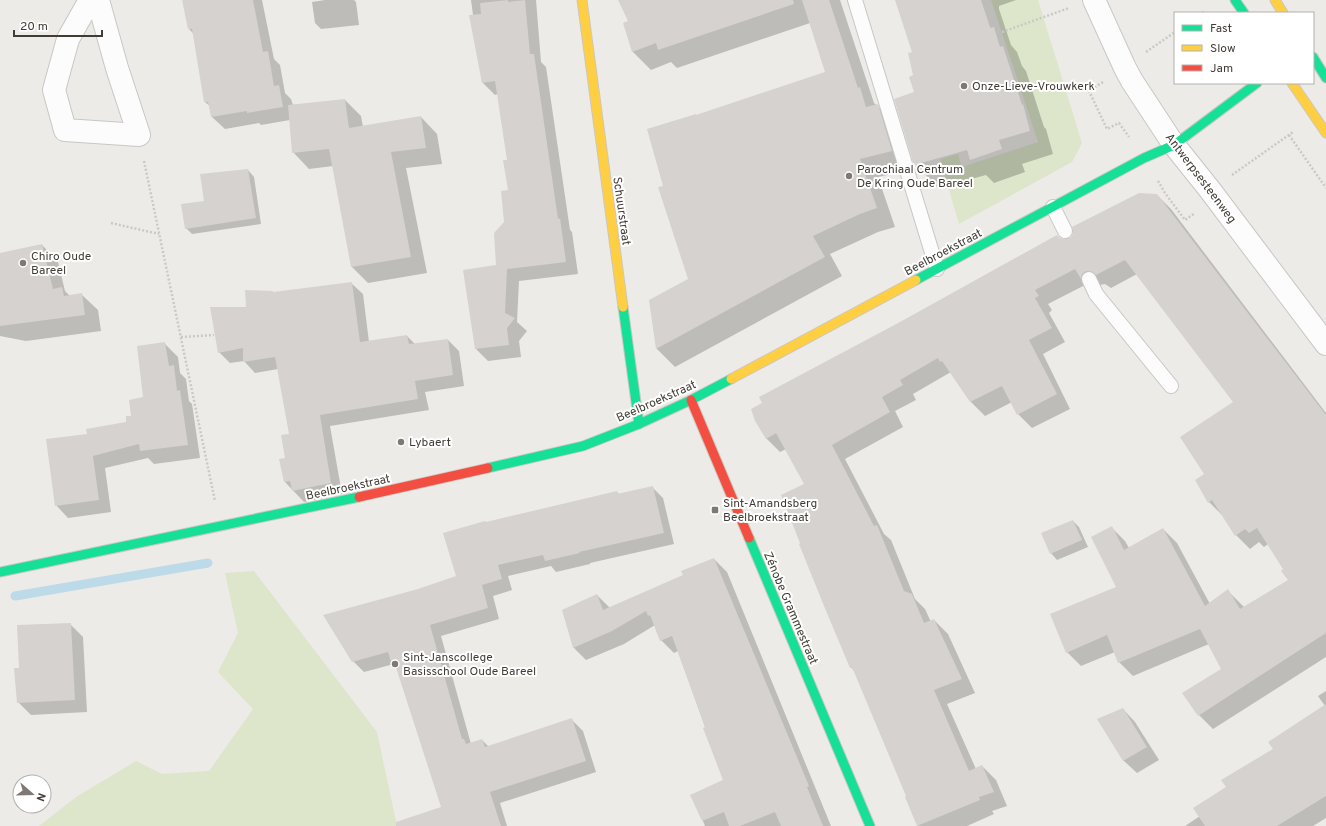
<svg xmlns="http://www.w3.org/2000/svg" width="1326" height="826" font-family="Overpass,sans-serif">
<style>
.green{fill:#dde5ca}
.shadow{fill:#0003}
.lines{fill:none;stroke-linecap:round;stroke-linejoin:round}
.stream{stroke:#bcdae7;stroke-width:9}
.building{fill:#d5d2cf}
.lane-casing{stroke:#c9c7c4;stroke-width:16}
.street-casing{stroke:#c9c7c4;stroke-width:24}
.fast-casing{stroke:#ccc7bf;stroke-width:11}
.slow-casing{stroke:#ccc7bf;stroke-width:11}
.jam-casing{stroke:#ccc7bf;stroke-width:11}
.path{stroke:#cbc9c6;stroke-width:2.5;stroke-dasharray:2 2;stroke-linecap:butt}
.lane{stroke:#fcfcfc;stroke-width:14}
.street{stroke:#fcfcfc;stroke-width:22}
.fast{stroke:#16e098;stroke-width:9}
.slow{stroke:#ffcf43;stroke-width:9}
.jam{stroke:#f24e42;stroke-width:9}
.poi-dot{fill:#7e7974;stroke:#fff;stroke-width:1.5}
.labels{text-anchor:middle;stroke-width:4;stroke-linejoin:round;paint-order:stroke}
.poi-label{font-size:12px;fill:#423c35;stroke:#fff;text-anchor:start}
.street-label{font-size:12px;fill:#423c35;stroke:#fff}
</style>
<rect width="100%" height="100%" fill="#edebe8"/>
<g class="green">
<path d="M991 0H1038L1082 143 1072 162 959 224 940 159 958 154 962 167 1038 142Z"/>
<path d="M254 571 377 732 397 826H39L76 797 136 761 162 774 209 771 253 709 218 672 238 633 225 573Z"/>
</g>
<g class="shadow">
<path d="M183 0H262L274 59 280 65 285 93 291 99 293 105 345 100 361 116 363 127 421 117 437 134 442 164 406 168 427 273 368 283 352 267 333 166 309 169 293 152 290 120 261 125 259 123 225 129 212 117 211 107 205 102 194 34 189 29Z"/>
<path d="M325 0H354L356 2 359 25 321 29 315 23 312 2Z"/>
<path d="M471 0H536L541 62 546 67 570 230 572 232 578 274 519 281 517 322 527 331 519 341 521 357 488 361 476 349 497 265 505 222 509 191 508 160 498 94 495 95 482 82Z"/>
<path d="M619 0H840L874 103 896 123 910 170 878 177 895 227 878 232 830 254 842 276 675 367 657 349 650 301 689 280 664 186 697 116 826 73 810 23 677 68 671 62 651 70 632 51 629 21Z"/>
<path d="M896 0H1016L999 6V9L1011 45 1017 52 1022 66 1026 71 1044 127 1046 129 1053 154 1022 164 1025 172 994 183 986 175 938 188 915 164V93L913 52Z"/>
<path d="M248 170 254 177 261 224 192 234 186 228 205 202Z"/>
<path d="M1157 195 1171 209 1326 413V657L1213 729 1199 715 1183 693 1223 669 1209 644 1133 676 1119 662 1115 652 1081 666 1067 652 1118 588 1111 527 1125 541 1129 548 1163 529 1177 543 1210 604 1228 591 1244 607 1289 580 1284 570 1268 544 1264 547 1259 542 1250 549 1236 535 1223 516 1209 502 1205 474 1234 402 1137 274 1111 288 1105 284 1100 285 1096 288 1087 284 1048 304 1052 310 1049 313 1065 342 1043 354 1070 409 1032 428 1018 414 1012 402 985 416 971 402 951 372 913 394 916 400 895 411 903 427 845 459 884 534 891 540 915 599 925 609 931 622 934 620 948 634 975 693 947 704 976 769 982 766 996 780 1007 806 992 811 994 814 967 826H918L906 798 908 797 855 672 851 667 806 485 786 449 780 452 766 438 1060 239H1070Z"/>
<path d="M42 245 58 262 65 291 70 296 81 294 98 310 101 331 26 341 0 336V254Z"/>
<path d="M351 283 363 294 369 342 407 336 415 344 448 340 459 351 464 386 425 392 429 410 330 426 342 494 304 502 285 482 290 434 278 369 255 373 244 361 230 363 219 352 247 308 274 293Z"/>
<path d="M165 344 178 357 180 373 186 379 189 401 192 404 200 458 154 464 148 458 105 468 111 512 68 518 56 505 88 435 128 423 144 398Z"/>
<path d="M652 487 663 498 674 544 590 563V564L556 572 551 566 508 576 512 590 493 596 499 619 441 636 471 744 482 740 489 747 572 720 583 731 596 772 500 803 507 826H442V807L396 666 394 664 364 672 353 661 418 590 457 577 486 523 617 492 619 495Z"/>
<path d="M1073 521 1079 527 1088 547 1057 560 1051 553Z"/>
<path d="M714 559 727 572 831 826H705L692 795 724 780 678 651 674 653 661 640 655 625 624 644 586 660 574 648 563 610 597 595 610 608 684 576Z"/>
<path d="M70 624 83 637 87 712 31 715 18 702 20 669Z"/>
<path d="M1326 691V818L1313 826H1185L1200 816 1227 788 1325 706 1318 696Z"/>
<path d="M1123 709 1135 722 1159 760 1137 773 1124 761 1098 719Z"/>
</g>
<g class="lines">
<path class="stream" d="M15 596 208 563"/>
</g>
<g class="building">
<path d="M182 0H253L263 52 268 51 274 86 279 85 283 107 247 113V111L211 117 208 102H204L192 29H188Z"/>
<path d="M508 0V2L525 0 530 54H534L558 219 560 218 566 262 507 269 505 313 515 318 507 328 509 345 475 349 463 270 496 265 494 233 504 222 501 191 508 190 503 160H507L495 81 482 83 469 15 481 14 480 3Z"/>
<path d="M618 0H793L794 4 658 50 656 43 632 52 623 23 628 21Z"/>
<path d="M802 0H829L858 88 860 87 866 107 878 104 892 151 860 159 877 208 860 214 813 236 825 257 656 349 649 300 688 279 658 187 663 186 647 129 696 114V115L825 72Z"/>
<path d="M895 0H981L990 27 991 28 994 27 1000 47 1003 46 1022 105 1023 104 1030 131 999 140 1002 149 970 160 967 150 914 165 894 99 914 92 909 77 913 75 908 53 912 52Z"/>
<path d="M345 99 349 128 421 116 426 148 391 152 411 257 351 267 329 149 292 153 288 105Z"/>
<path d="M248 169 256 218 185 229 181 204 204 201 200 174Z"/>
<path d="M1139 193 1157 194 1326 415V633L1198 716 1182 693 1221 669 1200 629 1118 663 1107 635 1066 653 1050 614 1116 587 1091 537 1112 526 1124 550 1163 528 1205 606 1228 589 1240 609 1288 580 1281 571 1283 569 1257 528 1249 533 1245 529 1235 536 1212 500 1208 503 1195 480 1204 474 1180 437 1233 402 1125 260 1096 275 1090 271H1086L1082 274 1081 279 1075 269 1035 290 1039 296 1035 298 1052 328 1029 340 1057 394 1017 415 1002 386 970 402 942 361 940 362 938 358 900 380 903 385 882 397 890 412 832 445 874 526 877 525 904 591 912 594 924 623 934 619 962 679 934 690 969 771 982 765 994 792 979 797 980 800 917 826 905 797 906 796 852 667 850 668 824 606 799 544 800 543 781 495 804 484 776 433 766 439 755 421 751 409 762 403 759 397 900 322 1057 235 1060 238 1064 239 1069 238 1072 236 1073 232 1072 227Z"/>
<path d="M42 244 53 289 62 287 64 296 82 293 85 315 0 326V253Z"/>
<path d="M352 282 360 342 407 335 409 344 448 339 453 375 415 381 418 399 320 415 331 483 292 491 290 481 284 482 279 459 285 458 281 435 289 434 275 357 243 362V348L218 353 210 307H246L245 290 273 291V292Z"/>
<path d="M165 342 169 366 174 365 177 391 180 390 188 445 140 451 139 444 93 456 99 500 55 506 46 439 87 434 86 429 126 422V416H131L129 400 143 397 137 346Z"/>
<path d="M653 486 664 533 579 552 580 553 545 561 543 555 498 565 502 579 482 585 488 608 430 625 462 739H464L466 744 482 739 485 747 572 718 586 761 490 792 501 826H396V822L441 807 394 661 391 662 388 652 352 662 323 615 418 589 456 576 443 533 485 521 486 522 617 491V494Z"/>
<path d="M1073 520 1082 540 1050 554 1041 533Z"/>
<path d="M714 558 809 786 807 787 823 826H781L775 812 740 826H729L724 812 702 821 690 795 723 780 703 728 705 727 672 636 660 641 650 615 648 616 646 611 612 631 573 648 562 610 597 594 603 610 683 575 681 571Z"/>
<path d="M71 623 75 700 17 703 14 668H19L17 625Z"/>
<path d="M1326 704V796L1277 826H1205L1193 808 1226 787 1221 780 1273 749 1268 742Z"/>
<path d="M1123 708 1147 747 1123 761 1097 719Z"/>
</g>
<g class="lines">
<g class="lane-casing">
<g id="lane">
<path d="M855 0 937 269"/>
<path d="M1053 207 1065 231"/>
<path d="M1089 279 1096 294 1171 386"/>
</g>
</g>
<g class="street-casing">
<g id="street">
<path d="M90 0 68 39 54 90 65 130 139 135 117 68 98 0"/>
<path d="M1094 0 1125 68 1132 81 1174 145 1210 190 1326 344"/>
</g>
</g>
<g class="fast-casing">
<g id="fast">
<path d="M1235 0 1244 13"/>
<path d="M1313 57 1326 78"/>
<path d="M916 280 1144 158 1174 145 1257 83"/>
<path d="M623 307 639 424"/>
<path d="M488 468 583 446 639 424 691 400 731 379"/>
<path d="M749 538 870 826"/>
<path d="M0 572 359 497"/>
</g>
</g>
<g class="slow-casing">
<g id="slow">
<path d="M582 0 623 307"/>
<path d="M1275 0 1283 13"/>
<path d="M1292 83 1326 133"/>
<path d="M731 379 916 280"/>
</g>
</g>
<g class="jam-casing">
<g id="jam">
<path d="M691 400 749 538"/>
<path d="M359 497 488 468"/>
</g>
</g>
<g class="path">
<path d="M1202 13 1205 11"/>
<path d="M1002 32 1069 8"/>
<path d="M1146 52 1175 32"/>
<path d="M1103 82 1089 91 1107 129 1119 123 1129 137"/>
<path d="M1289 135 1326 188"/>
<path d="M144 161 215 501"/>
<path d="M1232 175 1293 132"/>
<path d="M1158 181 1165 193 1185 220 1195 213"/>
<path d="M111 223 159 234"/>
<path d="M181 337 214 335"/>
</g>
<use href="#lane" class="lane"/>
<use href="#street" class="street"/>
<use href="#fast" class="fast"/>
<use href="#slow" class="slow"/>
<use href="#jam" class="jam"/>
</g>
<g class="poi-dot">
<circle cx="964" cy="86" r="4"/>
<circle cx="849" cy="176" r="4"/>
<circle cx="23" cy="263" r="4"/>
<circle cx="401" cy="442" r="4"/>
<rect x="711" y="506" width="8" height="8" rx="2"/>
<circle cx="395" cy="664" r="4"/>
</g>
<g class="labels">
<g class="poi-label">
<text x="972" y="90">Onze-Lieve-Vrouwkerk</text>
<text x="857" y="173">Parochiaal Centrum<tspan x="857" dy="14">De Kring Oude Bareel</tspan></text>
<text x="31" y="260">Chiro Oude<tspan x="31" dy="14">Bareel</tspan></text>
<text x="409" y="446">Lybaert</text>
<text x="723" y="507">Sint-Amandsberg<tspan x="723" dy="14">Beelbroekstraat</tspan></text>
<text x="403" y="661">Sint-Janscollege<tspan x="403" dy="14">Basisschool Oude Bareel</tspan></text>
</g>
<g class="street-label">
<text transform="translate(1201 178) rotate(53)" y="4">Antwerpsesteenweg</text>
<text transform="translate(622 211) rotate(82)" y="4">Schuurstraat</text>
<text transform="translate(943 252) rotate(-28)" y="4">Beelbroekstraat</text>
<text transform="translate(656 401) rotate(-24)" y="4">Beelbroekstraat</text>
<text transform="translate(348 487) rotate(-12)" y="4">Beelbroekstraat</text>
<text transform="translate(791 608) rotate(67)" y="4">Zénobe Grammestraat</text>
</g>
</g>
<rect x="1174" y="12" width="140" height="72" fill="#ffffff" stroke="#b3b1ae"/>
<rect x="1182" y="25" width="20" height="6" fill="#16e098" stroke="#b3b1ae"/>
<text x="1210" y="32" font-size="12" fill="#423c35">Fast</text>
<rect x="1182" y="45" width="20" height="6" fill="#ffcf43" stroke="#b3b1ae"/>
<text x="1210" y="52" font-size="12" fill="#423c35">Slow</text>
<rect x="1182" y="65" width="20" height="6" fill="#f24e42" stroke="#b3b1ae"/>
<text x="1210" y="72" font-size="12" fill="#423c35">Jam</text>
<g transform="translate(32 794) rotate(110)"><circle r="19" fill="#ffffff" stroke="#b3b1ae"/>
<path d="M0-3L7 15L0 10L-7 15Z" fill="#7e7974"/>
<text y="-6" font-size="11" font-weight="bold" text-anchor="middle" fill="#423c35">N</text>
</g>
<path d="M14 30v6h88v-6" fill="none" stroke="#423c35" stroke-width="2"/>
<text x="20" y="30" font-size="12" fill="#423c35" stroke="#ffffff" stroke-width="3" paint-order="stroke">20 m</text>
</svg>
